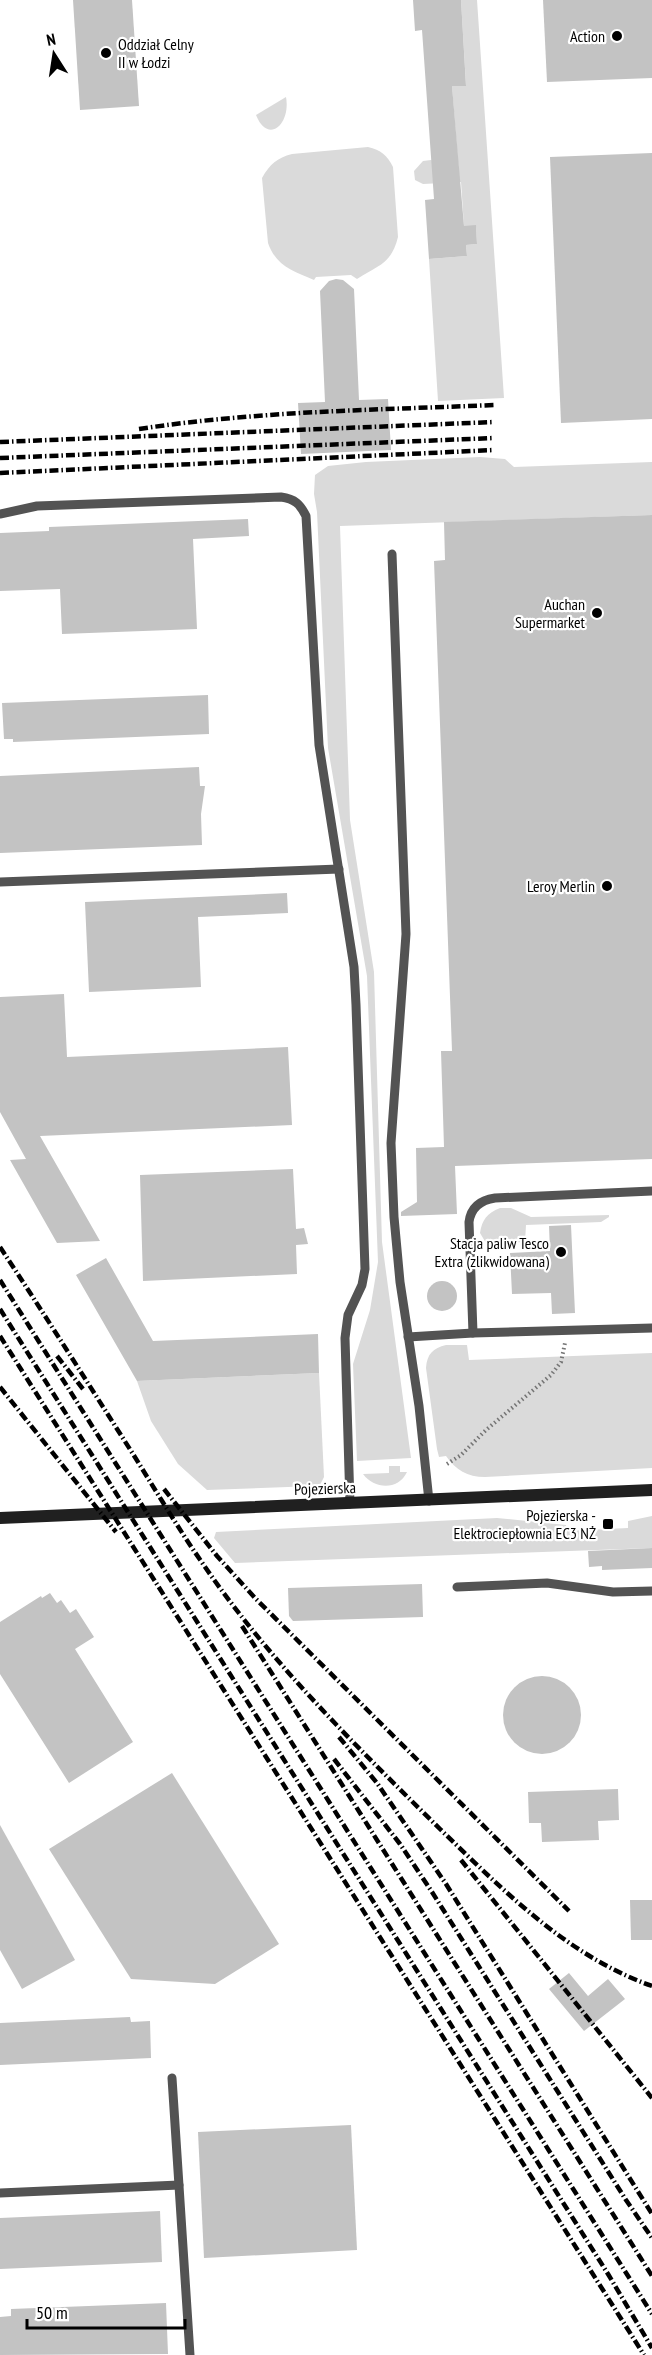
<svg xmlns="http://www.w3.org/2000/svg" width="652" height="2355" font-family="'PT Sans Narrow',sans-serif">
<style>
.green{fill:#dadada}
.building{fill:#c3c3c3}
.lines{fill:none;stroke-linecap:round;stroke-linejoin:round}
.path{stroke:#757575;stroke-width:4;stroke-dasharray:1.5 3;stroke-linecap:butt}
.lane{stroke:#535353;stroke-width:9}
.secondary{stroke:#202020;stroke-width:12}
.rail{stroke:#000;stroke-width:4.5;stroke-dasharray:9 3 1.5 3;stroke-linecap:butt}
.poi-dot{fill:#000;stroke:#fff;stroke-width:2}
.labels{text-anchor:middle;stroke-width:4.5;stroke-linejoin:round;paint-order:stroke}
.poi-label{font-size:16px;fill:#000;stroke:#fff;text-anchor:end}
.street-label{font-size:16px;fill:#000;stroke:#fff}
</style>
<rect width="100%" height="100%" fill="#fff"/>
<g class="green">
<path d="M461 0H477L504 398 438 401 429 259 467 256 466 245 477 244 476 226H464L461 182 423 184 415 180 414 171 423 161 431 160 459 174 452 86 466 85Z"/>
<path d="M286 97C291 124 268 145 256 115Z"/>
<path d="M368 147C381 150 387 155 393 167L398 237C391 265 378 265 357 279L351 275 316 277 314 280C293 271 276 266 268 243L262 178C270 164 277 158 292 154Z"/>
<path d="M480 457 505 459 514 467 652 462V515L340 526 350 820 374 972 382 1242 411 1458 357 1461 353 1364 370 1310 378 1262 367 976 328 748 317 512 314 494 315 475 328 466 366 462Z"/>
<path d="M500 1208H511L531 1217 609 1215V1217L601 1222 526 1225 525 1242 486 1243 480 1233C482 1220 487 1213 500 1208Z"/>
<path d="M446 1345H467L469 1360 652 1353V1468L485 1477C467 1477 456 1470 446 1456L439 1457 437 1449 426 1368C427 1354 433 1348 446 1345Z"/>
<path d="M319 1373 324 1477 320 1485 315 1486 207 1490 178 1464 151 1421 137 1381Z"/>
<path d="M389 1466H400V1472H407C398 1491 374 1489 363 1474L389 1473Z"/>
<path d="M652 1516V1548L235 1563 214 1538 216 1532 497 1518 566 1525 567 1531 628 1528V1521Z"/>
</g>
<g class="building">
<path d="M73 0H132L139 106 80 110Z"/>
<path d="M413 0H461L466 86H452L464 226 476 225 477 244 466 245 467 256 429 259 425 200 434 199 422 30 415 31Z"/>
<path d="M543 0H652V78L547 82Z"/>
<path d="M652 153V419L561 423 550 157Z"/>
<path d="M336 279 343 280 354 289 359 400 388 399 391 450 301 454 298 403 325 402 320 291 329 281Z"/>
<path d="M652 515V1159L455 1166 457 1214 401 1216V1212L417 1202 416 1148 444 1147 441 1051H452L434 561 445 560 444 522Z"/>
<path d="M248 519 249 536 193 539 197 629 62 634 60 589 0 591V533L49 531V527Z"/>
<path d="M208 695 209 734 13 742V739H4L2 703Z"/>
<path d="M199 767 200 786H205L201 814 202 845 0 853V776Z"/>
<path d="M287 893 288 913 198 917 201 987 89 992 85 902Z"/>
<path d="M64 994 67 1057 288 1047 292 1125 40 1136 100 1241 57 1243 10 1160 26 1159 0 1112V997Z"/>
<path d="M293 1169 296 1229 304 1228 308 1244 296 1245 297 1274 143 1281 140 1175Z"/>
<path d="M571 1225 575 1313 552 1314 551 1293 512 1294 510 1253 550 1251 549 1226Z"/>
<path d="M106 1258 153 1341 318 1334 319 1373 137 1381 76 1275Z"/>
<circle cx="442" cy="1296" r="15"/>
<path d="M652 1548V1568L602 1570V1566L589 1567 588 1551Z"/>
<path d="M422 1584 423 1617 293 1621 289 1616 288 1588Z"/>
<path d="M50 1593 57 1603 61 1600 70 1613 76 1609 94 1637 75 1649 133 1742 69 1783 0 1674V1622L41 1596 42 1598Z"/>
<circle cx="542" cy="1715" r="39"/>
<path d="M172 1773 279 1944 215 1984 131 1979 49 1849Z"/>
<path d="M618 1789 619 1820 598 1821 599 1840 542 1842 541 1823H529L528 1792Z"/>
<path d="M0 1825 75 1960 22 1989 0 1950Z"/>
<path d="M630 1900H652V1940H631Z"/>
<path d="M569 1973 588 1996 608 1979 625 1999 584 2031 549 1989Z"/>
<path d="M130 2017 131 2022 150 2021 151 2058 0 2065V2023Z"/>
<path d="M351 2125 357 2250 204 2258 198 2132Z"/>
<path d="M160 2211 162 2262 0 2269V2218Z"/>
<path d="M166 2303 168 2354 0 2355V2317L11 2316V2309Z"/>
</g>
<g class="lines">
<path class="path" d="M447 1464 461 1455 486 1430 551 1375 561 1362 565 1343"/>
<g class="lane">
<path d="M0 514 37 506 281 497C295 499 300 504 306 516L319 745 354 967 356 1005 365 1269 362 1285 348 1315 345 1338 350 1504"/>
<path d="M392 554 406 934 391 1143 394 1217 400 1282 419 1406 429 1501"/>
<path d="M0 882 339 869"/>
<path d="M473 1333 469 1222C471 1207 481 1200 495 1198L652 1191"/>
<path d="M408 1337 473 1333 652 1328"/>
<path d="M457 1587 547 1583 613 1592 652 1591"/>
<path d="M172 2078 190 2355"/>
<path d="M0 2193 179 2185"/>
</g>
<path class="secondary" d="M0 1518 652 1490"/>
<g class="rail">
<path d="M139 429C257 411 376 410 495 405"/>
<path d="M0 442 494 422"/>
<path d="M0 458 494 438"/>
<path d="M0 473 494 450"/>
<path d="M0 1247C45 1315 89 1385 133 1454 156 1491 178 1528 203 1564 270 1662 356 1746 440 1829 503 1890 567 1956 652 1986"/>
<path d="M0 1280 652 2314"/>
<path d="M0 1309 608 2274 652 2348"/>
<path d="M0 1336 644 2355"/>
<path d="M57 1356 83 1389"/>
<path d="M0 1387 116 1532"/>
<path d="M164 1489 217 1556 256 1599 569 1911"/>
<path d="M242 1626 652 2276"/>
<path d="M339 1737 377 1783 446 1884 652 2214"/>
<path d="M334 1759 400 1844 432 1892 626 2200 652 2238"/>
<path d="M461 1860 652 2098"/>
</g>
</g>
<g class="poi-dot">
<circle cx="617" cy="36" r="6"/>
<circle cx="106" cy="53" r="6"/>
<circle cx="597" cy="613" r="6"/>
<circle cx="607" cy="886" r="6"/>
<circle cx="561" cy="1252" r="6"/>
<rect x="602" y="1518" width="12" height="12" rx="3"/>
</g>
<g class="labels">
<g class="poi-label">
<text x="605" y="42">Action</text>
<text x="118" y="50" text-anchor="start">Oddział Celny<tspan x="118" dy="18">II w Łodzi</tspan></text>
<text x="585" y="610">Auchan<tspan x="585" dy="18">Supermarket</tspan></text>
<text x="595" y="892">Leroy Merlin</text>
<text x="549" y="1249">Stacja paliw Tesco<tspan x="549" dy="18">Extra (zlikwidowana)</tspan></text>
<text x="596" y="1521">Pojezierska -<tspan x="596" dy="18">Elektrociepłownia EC3 NŻ</tspan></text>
</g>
<g class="street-label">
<text transform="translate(325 1488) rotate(-2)" y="6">Pojezierska</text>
</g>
</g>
<g transform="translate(54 54) rotate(348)" stroke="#ffffff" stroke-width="4.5" paint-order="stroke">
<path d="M0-4.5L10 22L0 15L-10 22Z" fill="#000000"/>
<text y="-9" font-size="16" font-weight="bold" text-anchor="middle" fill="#000000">N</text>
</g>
<path d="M27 2319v9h158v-9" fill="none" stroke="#000000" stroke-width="3"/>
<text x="36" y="2319" font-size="18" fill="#000000" stroke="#ffffff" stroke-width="4.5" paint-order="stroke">50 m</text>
</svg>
